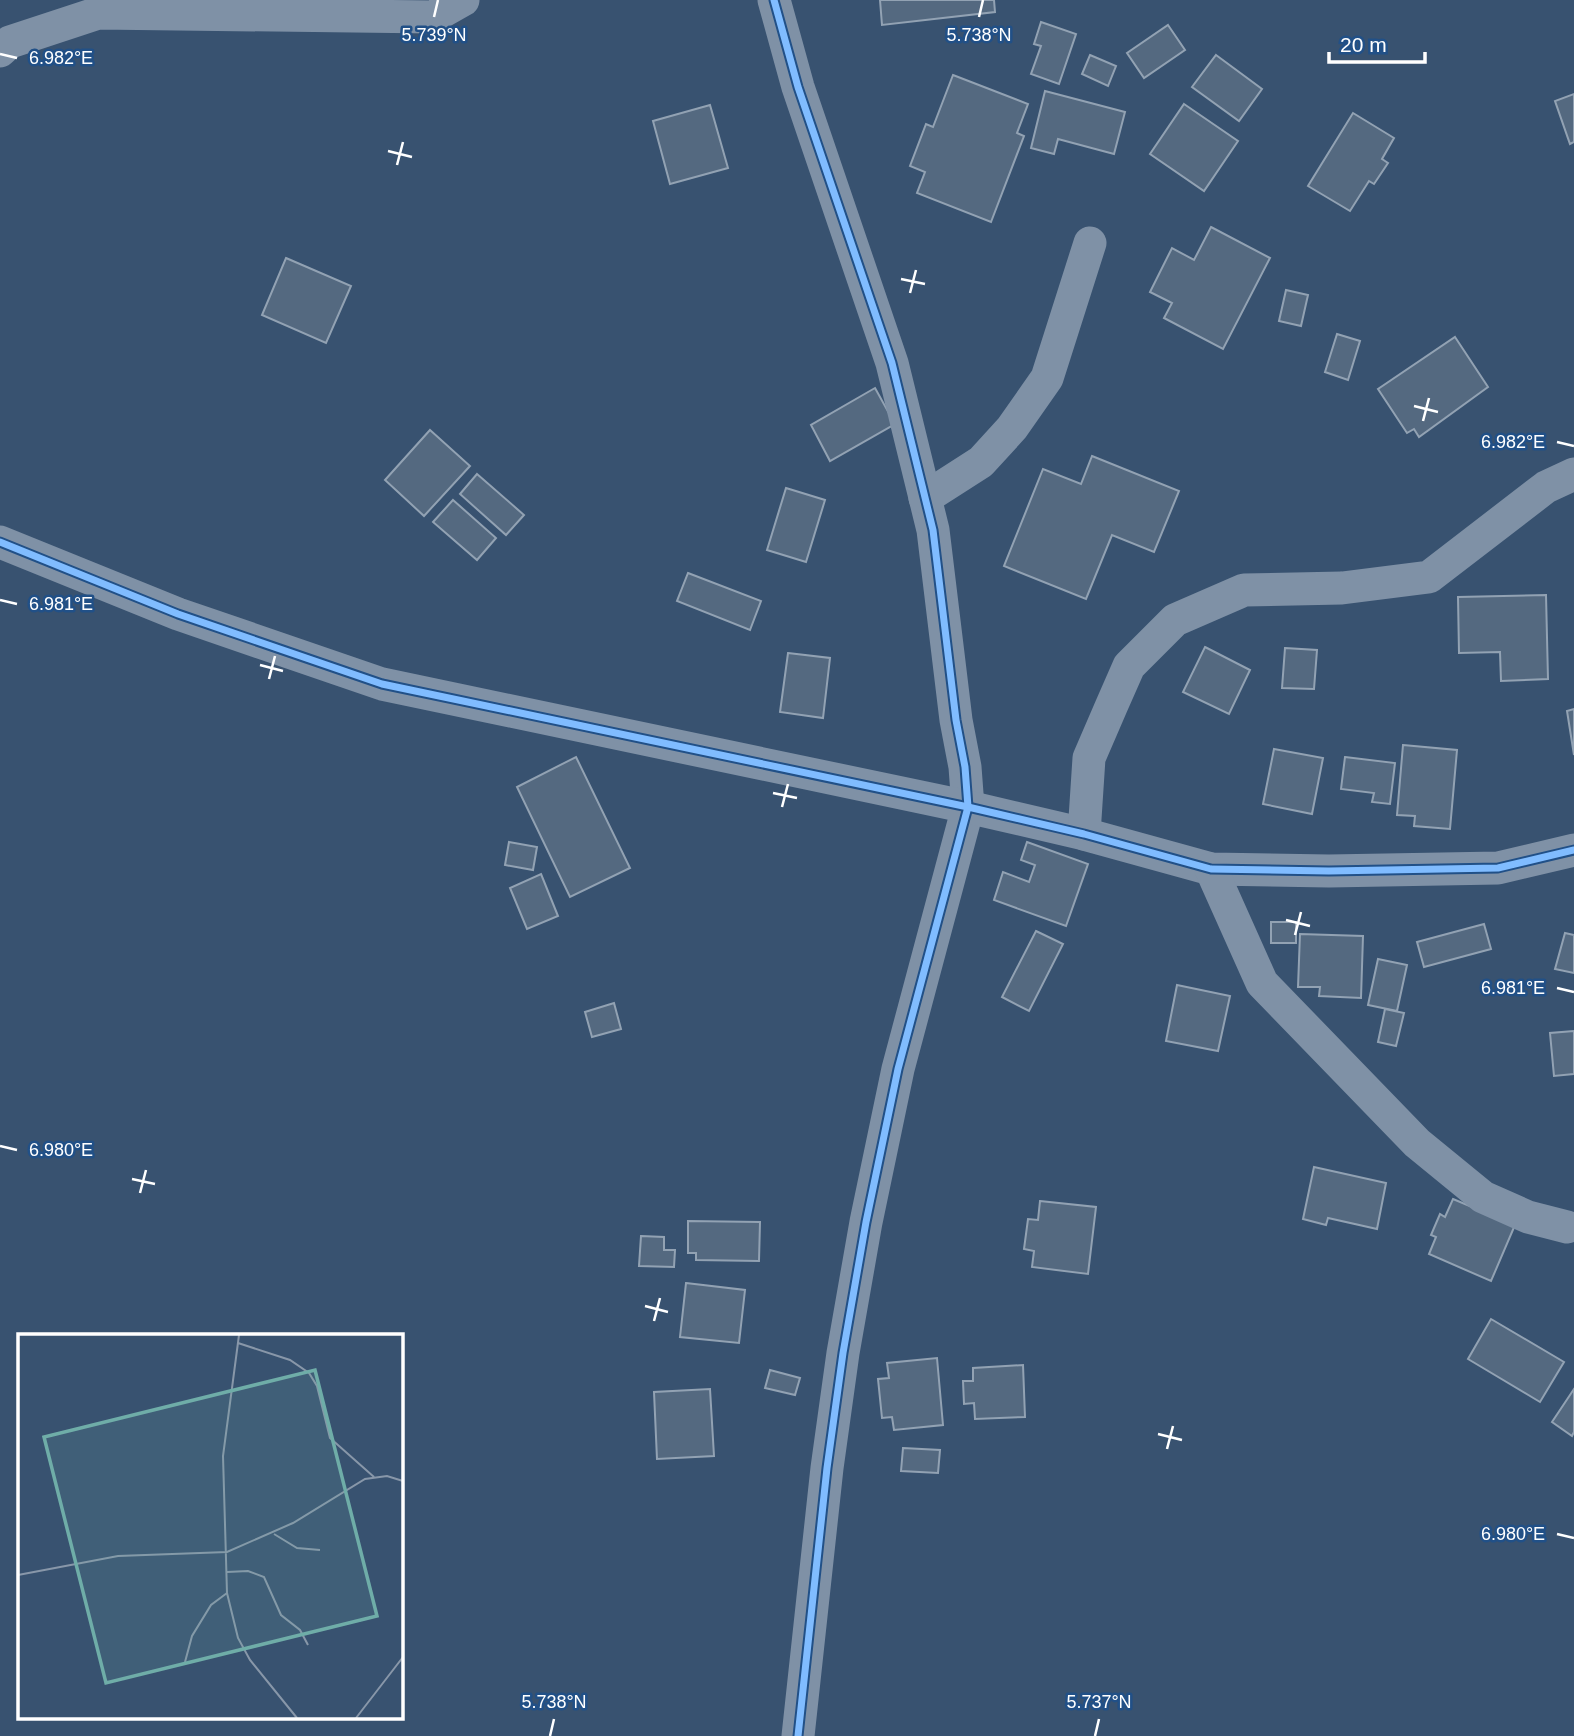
<svg xmlns="http://www.w3.org/2000/svg" width="1574" height="1736" font-family="Arial,sans-serif">
<style>
.building{fill:#546980;stroke:#92a2b3;stroke-width:2}
.lines{fill:none;stroke-linecap:round;stroke-linejoin:round}
.minor{stroke:#7f91a6;stroke-width:33}
.cycleway-casing{stroke:#215087;stroke-width:11}
.cycleway{stroke:#80bcff;stroke-width:7}
.ticks{fill:none;stroke:#fff;stroke-width:2.5}
.inset-road{fill:none;stroke:#8897a9;stroke-width:2}
.view{fill:#6fada8;fill-opacity:0.15;stroke:#6fada8;stroke-width:3.5}
.inset-edge{fill:none;stroke:#fff;stroke-width:3.5}
.ticks-label{font-size:18px;text-anchor:middle;fill:#fff;stroke:#215087;stroke-width:5;stroke-linejoin:round;paint-order:stroke}
</style>
<rect width="100%" height="100%" fill="#385270"/>
<g class="building">
<path d="M880 0H994L995 12 882 25Z"/>
<path d="M1041 22 1076 34 1059 84 1031 74 1041 46 1034 44Z"/>
<path d="M1168 25 1185 50 1144 78 1127 53Z"/>
<path d="M1090 55 1116 66 1108 86 1082 74Z"/>
<path d="M1216 55 1262 89 1239 121 1192 87Z"/>
<path d="M953 75 1028 104 1017 133 1024 136 991 222 917 193 925 172 910 166 926 124 933 127Z"/>
<path d="M1045 91 1125 112 1114 154 1058 139 1054 154 1031 148Z"/>
<path d="M1574 94V142L1570 144 1555 101Z"/>
<path d="M1184 104 1238 141 1204 191 1150 154Z"/>
<path d="M710 105 728 168 670 184 653 121Z"/>
<path d="M1353 113 1394 138 1382 159 1388 163 1374 184 1369 181 1350 211 1308 186Z"/>
<path d="M1211 227 1270 258 1223 349 1164 318 1172 303 1150 292 1172 248 1194 260Z"/>
<path d="M286 258 351 286 326 343 262 315Z"/>
<path d="M1286 290 1308 295 1301 326 1279 321Z"/>
<path d="M1337 334 1360 341 1348 380 1325 372Z"/>
<path d="M1455 337 1488 387 1419 437 1414 429 1407 433 1378 389Z"/>
<path d="M875 388 895 424 830 461 811 425Z"/>
<path d="M430 430 470 466 424 516 385 480Z"/>
<path d="M1092 456 1179 491 1154 552 1112 535 1086 599 1004 566 1043 469 1081 484Z"/>
<path d="M477 474 524 515 506 535 460 494Z"/>
<path d="M786 488 825 500 806 562 767 550Z"/>
<path d="M453 500 496 538 477 560 433 522Z"/>
<path d="M688 573 761 601 750 630 677 601Z"/>
<path d="M1546 595 1548 679 1501 681 1500 652 1459 653 1458 597Z"/>
<path d="M1205 647 1250 670 1229 714 1183 692Z"/>
<path d="M1285 648 1317 650 1314 689 1282 688Z"/>
<path d="M788 653 830 658 823 718 780 712Z"/>
<path d="M1574 709V755L1567 711Z"/>
<path d="M1403 745 1457 750 1450 829 1414 826 1415 816 1397 815Z"/>
<path d="M1274 749 1323 758 1312 814 1263 804Z"/>
<path d="M576 757 630 868 570 897 517 787Z"/>
<path d="M1345 757 1395 763 1390 804 1372 802 1374 793 1341 789Z"/>
<path d="M509 842 537 847 533 870 505 865Z"/>
<path d="M1027 842 1088 864 1066 926 994 900 1003 872 1029 882 1035 865 1021 860Z"/>
<path d="M541 874 558 916 527 929 510 888Z"/>
<rect x="1271" y="922" width="25" height="21"/>
<path d="M1484 924 1491 949 1424 967 1417 942Z"/>
<path d="M1036 931 1063 944 1029 1011 1002 997Z"/>
<path d="M1565 933 1574 935V973L1555 969Z"/>
<path d="M1300 934 1363 936 1361 998 1319 996 1320 987H1298Z"/>
<path d="M1378 959 1407 965 1397 1011 1368 1005Z"/>
<path d="M1177 985 1230 996 1218 1051 1166 1041Z"/>
<path d="M614 1003 621 1029 592 1037 585 1012Z"/>
<path d="M1385 1009 1404 1013 1396 1046 1378 1042Z"/>
<path d="M1574 1031V1074L1554 1076 1550 1033Z"/>
<path d="M1314 1167 1386 1183 1377 1229 1328 1218 1326 1225 1303 1219Z"/>
<path d="M1453 1199 1515 1225 1491 1281 1429 1254 1436 1237 1431 1235 1440 1214 1445 1217Z"/>
<path d="M1040 1201 1096 1207 1088 1274 1032 1267 1034 1251 1024 1249 1028 1219 1038 1220Z"/>
<path d="M688 1221 760 1222 759 1261 696 1260V1253H688Z"/>
<path d="M641 1236 664 1237V1250H675L674 1267 639 1266Z"/>
<path d="M686 1283 745 1290 739 1343 680 1337Z"/>
<path d="M1491 1319 1564 1362 1540 1402 1468 1359Z"/>
<path d="M937 1358 943 1425 894 1430 892 1417 882 1418 878 1379 889 1378 887 1363Z"/>
<path d="M1023 1365 1025 1417 975 1419 974 1403 964 1404 963 1381H973V1368Z"/>
<path d="M770 1370 800 1378 795 1395 765 1388Z"/>
<path d="M710 1389 714 1456 657 1459 654 1392Z"/>
<path d="M1574 1389V1432L1572 1436 1552 1422Z"/>
<path d="M903 1448 940 1450 938 1473 901 1471Z"/>
</g>
<g class="lines">
<g class="minor">
<path d="M774 0 798 87 892 363 933 530 956 720 965 767 968 807 898 1069 866 1222 843 1353 827 1468 798 1736"/>
<path d="M0 51 10 42 98 13 433 17 463 0"/>
<path d="M925 498 981 462 1012 428 1047 378 1090 243"/>
<path d="M0 542 178 614 382 684 968 807 1084 834 1211 869 1329 871 1498 868 1574 850"/>
<path d="M1084 834 1089 758 1111 707 1129 666 1175 620 1244 590 1342 588 1429 577 1546 487 1574 474"/>
<path d="M1211 869 1262 983 1417 1143 1483 1197 1528 1217 1567 1227"/>
</g>
<g class="cycleway-casing">
<g id="cycleway">
<path d="M774 0 798 87 892 363 933 530 956 720 965 767 968 807 898 1069 866 1222 843 1353 827 1468 798 1736"/>
<path d="M0 542 178 614 382 684 968 807 1084 834 1211 869 1329 871 1498 868 1574 850"/>
</g>
</g>
<use href="#cycleway" class="cycleway"/>
</g>
<path class="ticks" d="M434 17 438 0M979 17 983 0M0 54 17 58M388 151 412 157M397 165 403 142M901 279 925 284M910 293 916 270M1414 406 1438 412M1423 421 1429 398M1557 442 1574 446M0 600 17 604M260 665 283 671M269 679 275 656M773 793 797 798M782 807 788 784M1286 920 1310 926M1295 935 1301 912M1557 988 1574 992M0 1146 17 1150M132 1179 155 1184M140 1193 146 1170M645 1306 668 1312M654 1321 660 1298M1158 1434 1182 1440M1167 1449 1173 1426M1557 1534 1574 1538M550 1736 554 1719M1095 1736 1099 1719"/>
<g transform="translate(18 1334)">
<rect width="385" height="385" fill="#385270"/>
<path class="inset-road" d="M221 1 205 122 209 259 220 304 232 326 279 384M220 9 272 26 291 39 299 52 312 104 356 143M256 200 279 214 302 216M209 238 230 237 246 243 263 281 282 296 290 311M0 241 100 222 209 218 275 189 347 145 369 142 385 147M167 328 174 302 193 271 209 259M338 384 385 323"/>
<path class="view" d="M297 36 359 282 88 349 26 103Z"/>
<rect width="385" height="385" class="inset-edge"/>
</g>
<g class="ticks-label">
<text x="434" y="41">5.739°N</text>
<text x="979" y="41">5.738°N</text>
<text x="61" y="64">6.982°E</text>
<text x="1513" y="448">6.982°E</text>
<text x="61" y="610">6.981°E</text>
<text x="1513" y="994">6.981°E</text>
<text x="61" y="1156">6.980°E</text>
<text x="1513" y="1540">6.980°E</text>
<text x="554" y="1708">5.738°N</text>
<text x="1099" y="1708">5.737°N</text>
</g>
<path d="M1329 52v10h96v-10" fill="none" stroke="#ffffff" stroke-width="3.5"/>
<text x="1340" y="52" font-size="21" fill="#ffffff" stroke="#215087" stroke-width="5" paint-order="stroke">20 m</text>
</svg>
